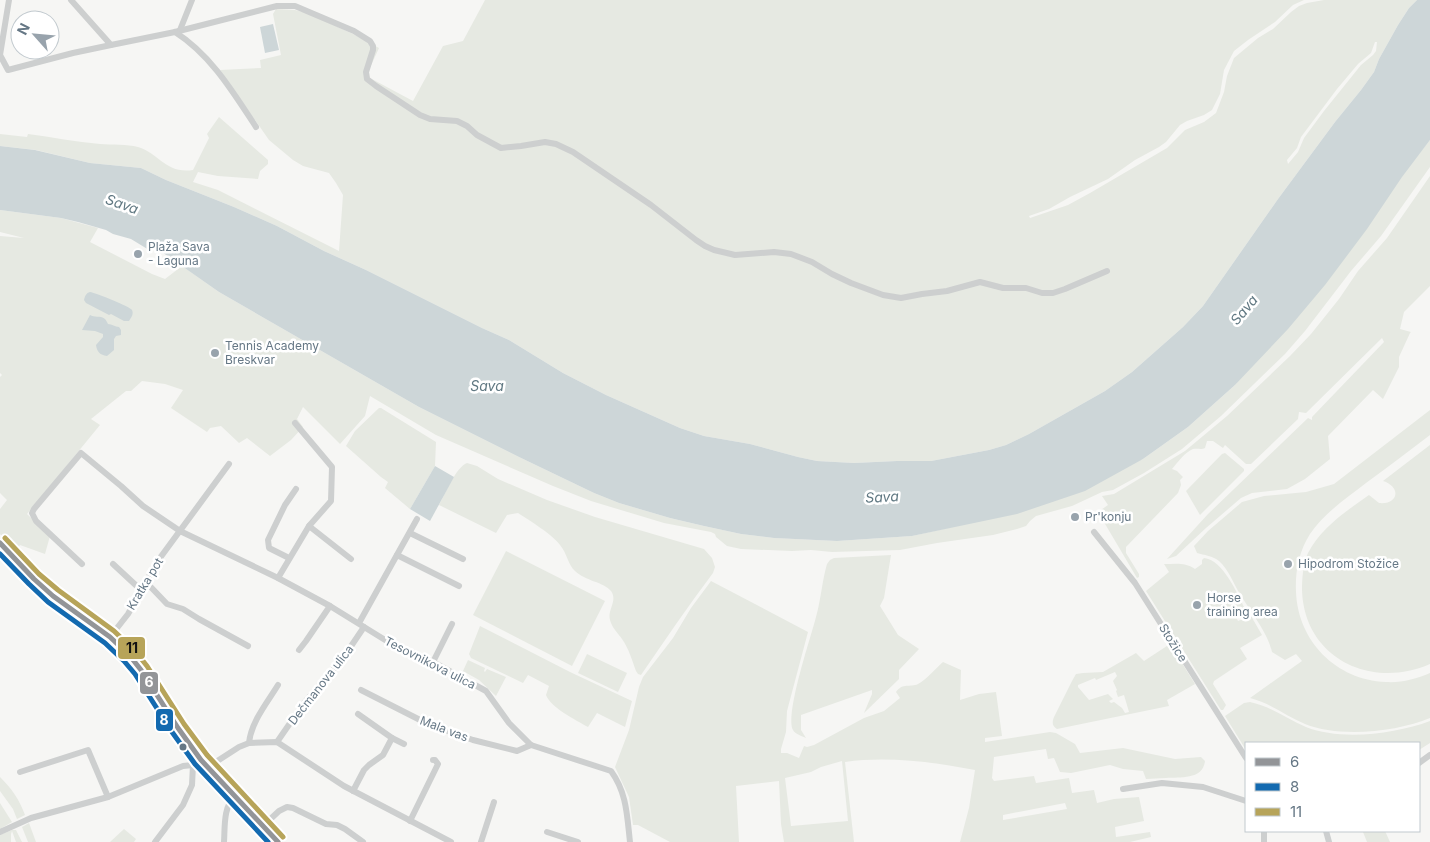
<svg xmlns="http://www.w3.org/2000/svg" width="1430" height="842" font-family="Inter,sans-serif">
<style>
.green{fill:#e6e9e2;fill-rule:evenodd}
.water{fill:#cdd6d8}
.lines{fill:none;stroke-linecap:round;stroke-linejoin:round}
.minor{stroke:#cdcfcf;stroke-width:6}
.secondary{stroke:#e1e2e2;stroke-width:9}
.bus-1-casing{stroke:#fff;stroke-width:9}
.bus-2-casing{stroke:#fff;stroke-width:9}
.bus-3-casing{stroke:#fff;stroke-width:9}
.bus-1{stroke:#939598;stroke-width:5}
.bus-2{stroke:#136ab0;stroke-width:5}
.bus-3{stroke:#b7a459;stroke-width:5}
.poi-dot{fill:#98a3ac;stroke:#fff;stroke-width:2}
.bus-dot{fill:#657785;stroke:#fff;stroke-width:2}
.labels{text-anchor:middle;stroke-width:5;stroke-linejoin:round;paint-order:stroke}
.poi-label{font-size:12px;fill:#657785;stroke:#fff;text-anchor:start}
.street-label{font-size:12px;fill:#657785;stroke:#fff}
.water-label{font-size:14px;font-style:italic;fill:#607882;stroke:#fff}
.line-badge{stroke:#fff;stroke-width:2}
.badge-label{font-size:14px;text-anchor:middle;font-weight:bold;fill:#fff}
.pale-badge-label{font-size:14px;text-anchor:middle;font-weight:bold;fill:#111}
</style>
<rect width="100%" height="100%" fill="#f6f6f4"/>
<g class="green">
<path d="M485 0H1304L1293 5 1275 22 1248 40 1234 51 1224 70 1220 94 1212 110 1204 115 1187 121 1180 125 1166 142 1159 147 1135 160 1108 179 1070 197 1049 209 1029 216 1030 218 1068 205 1090 193 1167 148 1185 130 1204 122 1216 113 1224 92 1227 76 1234 58 1258 38 1273 29 1291 12 1299 6 1307 3 1324 0H1417L1409 8 1398 25 1379 59 1374 72 1361 90 1335 122 1278 199 1203 306 1183 327 1132 372 1105 391 1029 434 1006 445 989 450 931 461H897L854 463 817 461 798 457 750 444 704 436 680 428 606 395 563 373 509 340 482 328 366 270 324 251 277 226 234 207 166 180 141 168 90 163 36 150 0 146V134L27 137 28 134C52 137 76 142 100 144 112 145 127 144 138 147 160 154 166 174 193 170L209 138 207 134 219 117 268 160V164L260 171 258 179 218 176 198 172 193 182 218 190 339 251 343 195 336 183 329 173 303 166 293 160 269 140 220 70 261 68 260 60 281 55 273 14 276 9 295 10 307 13 353 34 379 48 368 72 370 78 413 101 443 46 463 41ZM1375 42H1377L1376 51 1373 55 1361 65 1324 111 1304 138 1298 152 1288 164 1287 160 1297 148 1301 137 1337 89 1358 64 1371 53Z"/>
<path d="M1430 140V167L1381 236 1351 271 1305 331 1285 354 1221 416 1182 449 1144 473 1113 490 1102 492 1072 506 1036 516 1030 521 1026 526 1017 529 993 535 937 543 900 550 832 552 811 550 792 551 741 549 727 546 716 537 715 534 711 532 664 523 591 501 553 486 436 435 370 396 365 416 340 444 303 407 297 419 303 427 291 440 270 456 247 438 239 443 221 426 210 428 207 432 171 408 183 390 165 384 142 381 131 391H126L91 419 100 425 27 514 50 536 45 554 20 545 16 552 0 534V509L7 500 0 493V377L2 375 0 373V236L24 238 0 232V210L61 218 98 228 90 242 152 274 165 279 182 266 219 292 419 407 519 457 594 493 619 503 670 518 704 526 741 534 774 538 837 541 912 536 961 525 1143 459 1188 427 1235 385Z"/>
<path d="M1430 176V286L1404 312 1400 329 1411 332 1410 333 1399 357V367L1383 399 1373 390 1328 436 1330 459 1305 479 1287 489 1252 493 1241 498 1206 528 1176 556 1167 559 1208 514 1308 418 1312 420V417L1384 342 1382 338 1306 413 1299 412 1298 419 1251 464H1246L1225 445 1223 448 1213 441H1207L1205 448C1201 450 1198 448 1193 449 1185 452 1178 462 1172 469L1177 471 1183 477 1180 480 1181 485 1178 493 1126 547V553L1139 574V577L1137 578 1098 512 1108 505 1102 496 1114 494 1185 451 1227 416 1290 356 1311 334 1339 299 1358 271 1387 238Z"/>
<path d="M379 408H381L436 442 435 466 410 509 385 488 388 482 381 477 346 446 355 431Z"/>
<path d="M1430 410V435C1409 451 1388 467 1366 483 1347 498 1324 513 1310 534 1299 551 1295 572 1296 592 1298 641 1336 680 1386 682 1401 683 1416 679 1430 673V718C1397 732 1339 738 1305 724 1286 716 1270 703 1250 698L1302 661 1296 654 1285 660 1272 652C1268 633 1250 611 1240 594 1233 583 1229 570 1219 561 1213 556 1204 555 1197 553L1194 546 1208 531 1242 502 1264 496 1306 492 1334 484Z"/>
<path d="M1430 445V664C1371 690 1304 658 1302 590 1302 579 1303 564 1308 553 1322 527 1345 512 1369 495L1379 503C1398 505 1402 487 1383 481Z"/>
<path d="M1225 453 1244 469V471L1200 515 1186 491 1222 454Z"/>
<path d="M467 463 477 466 498 479 547 500 595 517 704 549 712 558 715 567 713 573C688 606 665 640 641 675L638 674 636 671C632 660 629 649 622 639 618 633 612 628 610 620 607 610 618 601 611 591 604 582 585 581 575 571 568 565 567 553 560 545 553 535 529 520 518 513L507 515 496 533 439 505C445 494 456 467 467 463Z"/>
<path d="M506 551 605 601 572 666 473 615Z"/>
<path d="M891 555 884 598 880 606 898 635 919 649 899 670V679L864 713 872 694V690L801 715V730L806 738C802 736 795 734 793 730 785 713 811 637 816 617 821 599 822 581 827 564L830 560 834 558Z"/>
<path d="M1204 558C1223 560 1237 593 1245 609L1243 613 1236 617 1238 621 1251 616 1262 635 1240 648 1247 659 1214 681 1213 684 1226 705 1223 710H1221L1146 591 1169 572 1164 564C1176 564 1185 562 1195 569L1202 564V560Z"/>
<path d="M711 581 808 632 787 711 786 732 781 749V753H787L799 758 804 746 807 747 814 745 864 718 884 711 900 698 896 692C903 682 910 688 918 684 927 679 935 669 943 662L961 670 960 700 979 694 996 692 1002 736 985 738V742L1050 732 1056 733 1075 744 1080 753 1123 748 1175 759 1201 757 1205 761C1203 780 1180 777 1166 778 1159 778 1153 779 1146 779L1143 771 1123 769 1110 765 1071 773 1060 772 1054 758 1048 759 1046 749 994 757 992 778 994 781 1034 776 1036 783 1069 778 1072 793 1094 790 1097 803 1114 799 1139 797 1144 821 1115 827 1116 837 1150 832 1151 837 1130 842H960L969 808 975 770C933 762 887 756 845 762L854 842H784L781 824 779 781 736 786 739 842H670L638 825H633L629 797 615 767 629 730 639 687 643 677 673 638 691 608ZM842 761 848 821 791 826 785 778 811 772 821 767ZM1065 803 1067 809 1003 820V815Z"/>
<path d="M480 626 570 672 632 701 625 727 597 713 588 727C576 720 551 708 546 695L549 686 528 675 523 683 471 658 469 654Z"/>
<path d="M1170 644 1195 684 1167 700 1169 706 1057 729C1052 726 1052 722 1054 717L1072 681 1076 674 1083 673 1103 672 1136 653 1144 661ZM1115 672 1117 676 1113 681 1117 690 1116 691 1118 697 1124 695 1129 712 1125 713 1122 708 1114 702 1111 703 1109 701 1113 699 1108 694 1089 700 1078 687V685L1095 678 1096 680Z"/>
<path d="M587 654 627 673 618 692 578 673Z"/>
<path d="M468 660 485 668 484 671 485 672 487 669 506 677 496 696 479 680 463 671Z"/>
<path d="M1250 702C1270 706 1287 719 1306 727 1341 741 1395 734 1430 721V743L1419 750V743H1246V750L1225 716 1244 703Z"/>
<path d="M0 777C12 789 19 799 25 815L17 819 13 809 0 791Z"/>
<path d="M0 803 12 822 0 829Z"/>
<path d="M29 823 36 842H28L22 827Z"/>
<path d="M124 829 136 839 134 842H110Z"/>
<path d="M12 830H16L22 842H16L12 831 11 834V842H0V835Z"/>
<path d="M1365 831H1385L1390 842H1367L1363 832Z"/>
</g>
<g class="water">
<path d="M1417 0H1430V140L1402 177 1367 229 1325 285 1288 329 1235 385 1188 427 1143 459 1085 491 1017 514 912 536 837 541 774 538 741 534 704 526 670 518 619 503 594 493 519 457 419 407 219 292 159 250H149L131 239 113 234 106 230 78 222 61 218 0 210V146L35 150 90 163 141 168 166 180 234 207 277 226 324 251 366 270 482 328 509 340 563 373 606 395 680 428 704 436 750 444 798 457 817 461 854 463 897 461H931L989 450 1006 445 1029 434 1105 391 1132 372 1183 327 1203 306 1278 199 1335 122 1361 90 1374 72 1379 59 1398 25 1409 8Z"/>
<path d="M273 24 279 50 265 53 260 27Z"/>
<path d="M90 292C96 293 131 307 132 310 134 314 131 318 129 321H124L111 314 109 315 86 303 84 300C85 296 86 293 90 292Z"/>
<path d="M90 315C94 318 100 315 105 319 106 320 107 322 108 324 112 324 115 327 119 327L121 330V335L116 336 114 339V350L107 356C100 355 97 352 96 345L103 337V334L95 331 82 330Z"/>
<path d="M435 466 454 477 430 521 410 509Z"/>
</g>
<g class="lines">
<g class="minor">
<path d="M9 0 0 55 8 70 73 53 111 45"/>
<path d="M71 0 111 45 175 32 277 6H295L354 31 370 41 373 46V50L366 72 367 79 376 86 420 115 430 119 457 121 467 126 477 135 501 148 521 146 545 142 556 144 573 152 651 205 696 240 705 246 714 250 735 255 774 252 791 254 812 262 832 274 851 283 883 295 901 298 922 294 947 291 980 282 1003 288H1026L1042 293H1053L1065 289 1107 271"/>
<path d="M180 30 192 0"/>
<path d="M175 32C211 55 233 92 256 127"/>
<path d="M309 526 351 559"/>
<path d="M1094 532 1135 583 1246 758"/>
<path d="M410 533 463 559"/>
<path d="M397 555 459 586"/>
<path d="M289 558 269 548 268 540 285 505 296 489"/>
<path d="M82 564 36 521 32 513 34 509 81 453 121 486 143 506 180 531 278 578 330 606 390 643 433 662 486 691 509 723 531 745 611 771C627 793 627 816 630 842"/>
<path d="M113 564 141 590"/>
<path d="M278 578 309 526 331 501 332 467 295 423"/>
<path d="M146 582 167 604 183 609 199 619 248 646"/>
<path d="M359 623 417 519"/>
<path d="M110 637 128 614 157 562 229 464"/>
<path d="M299 650 306 641 330 606"/>
<path d="M433 662 452 624"/>
<path d="M361 690 428 724 473 740 517 751 531 745"/>
<path d="M358 714 392 738 404 744"/>
<path d="M277 742 304 703 341 661 364 627"/>
<path d="M249 743C251 722 267 703 278 685"/>
<path d="M1419 763 1430 755"/>
<path d="M208 767 239 747 249 743 277 742 344 786 451 842"/>
<path d="M20 772 88 750 108 797"/>
<path d="M1123 789 1162 783 1203 787 1246 801"/>
<path d="M353 791 364 770 369 765 383 755 392 738"/>
<path d="M410 821 438 764 435 760H433"/>
<path d="M263 826 279 811 287 807 293 808 326 824 337 825 345 829 363 842"/>
<path d="M1264 831V842"/>
<path d="M1326 831 1329 842"/>
<path d="M0 832 31 818 108 797 183 766 193 765 201 760"/>
<path d="M547 832 578 842"/>
<path d="M155 842 183 805 192 785 193 765"/>
<path d="M224 842C225 828 223 806 235 797"/>
<path d="M481 842 494 802"/>
</g>
<path class="secondary" d="M0 543 34 579 53 596 110 637 130 656 141 670 178 728 201 760 278 842"/>
<g class="bus-1-casing">
<path id="bus-1" d="M0 543 34 579 53 596 110 637 130 656 141 670 178 728 201 760 278 842"/>
</g>
<g class="bus-2-casing">
<path id="bus-2" d="M0 554 29 584 48 602 105 643 124 661 135 674 172 732 195 764 268 842"/>
</g>
<g class="bus-3-casing">
<path id="bus-3" d="M5 538 39 574 58 590 114 631 135 651 147 666 184 724 207 755 283 837"/>
</g>
<use href="#bus-1" class="bus-1"/>
<use href="#bus-2" class="bus-2"/>
<use href="#bus-3" class="bus-3"/>
</g>
<g class="poi-dot">
<circle cx="138" cy="254" r="5"/>
<circle cx="215" cy="353" r="5"/>
<circle cx="1075" cy="517" r="5"/>
<circle cx="1288" cy="564" r="5"/>
<circle cx="1197" cy="605" r="5"/>
</g>
<circle class="bus-dot" cx="183" cy="747" r="4.5"/>
<g class="labels">
<g class="poi-label">
<text x="148" y="251">Plaža Sava<tspan x="148" dy="14">- Laguna</tspan></text>
<text x="225" y="350">Tennis Academy<tspan x="225" dy="14">Breskvar</tspan></text>
<text x="1085" y="521">Pr'konju</text>
<text x="1298" y="568">Hipodrom Stožice</text>
<text x="1207" y="602">Horse<tspan x="1207" dy="14">training area</tspan></text>
</g>
<g class="street-label">
<text transform="translate(145 584) rotate(-59)" y="4">Kratka pot</text>
<text transform="translate(1173 643) rotate(58)" y="4">Stožice</text>
<text transform="translate(430 663) rotate(27)" y="4">Tesovnikova ulica</text>
<text transform="translate(321 685) rotate(-52)" y="4">Dečmanova ulica</text>
<text transform="translate(444 729) rotate(21)" y="4">Mala vas</text>
</g>
<g class="water-label">
<text transform="translate(122 204) rotate(19)" y="5">Sava</text>
<text transform="translate(1244 310) rotate(-50)" y="5">Sava</text>
<text x="487" y="391">Sava</text>
<text transform="translate(882 497) rotate(-3)" y="5">Sava</text>
</g>
</g>
<g class="line-badge">
<rect x="117" y="636" width="29" height="24" rx="5" fill="#b7a459"/>
<rect x="139" y="671" width="20" height="24" rx="5" fill="#939598"/>
<rect x="155" y="708" width="19" height="24" rx="5" fill="#136ab0"/>
</g>
<g class="badge-label">
<text x="149" y="687">6</text>
<text x="164" y="725">8</text>
</g>
<g class="pale-badge-label">
<text x="132" y="653">11</text>
</g>
<rect x="1245" y="742" width="175" height="90" fill="#ffffff" stroke="#c1c9ce"/>
<rect x="1255" y="758" width="25" height="8" fill="#939598" stroke="#c1c9ce"/>
<text x="1290" y="767" font-size="15" fill="#657785">6</text>
<rect x="1255" y="783" width="25" height="8" fill="#136ab0" stroke="#c1c9ce"/>
<text x="1290" y="792" font-size="15" fill="#657785">8</text>
<rect x="1255" y="808" width="25" height="8" fill="#b7a459" stroke="#c1c9ce"/>
<text x="1290" y="817" font-size="15" fill="#657785">11</text>
<g transform="translate(35 35) rotate(297)"><circle r="24" fill="#ffffff" stroke="#c1c9ce"/>
<path d="M0-4L9 19L0 12L-9 19Z" fill="#98a3ac"/>
<text y="-8" font-size="14" font-weight="bold" text-anchor="middle" fill="#657785">N</text>
</g>
</svg>
